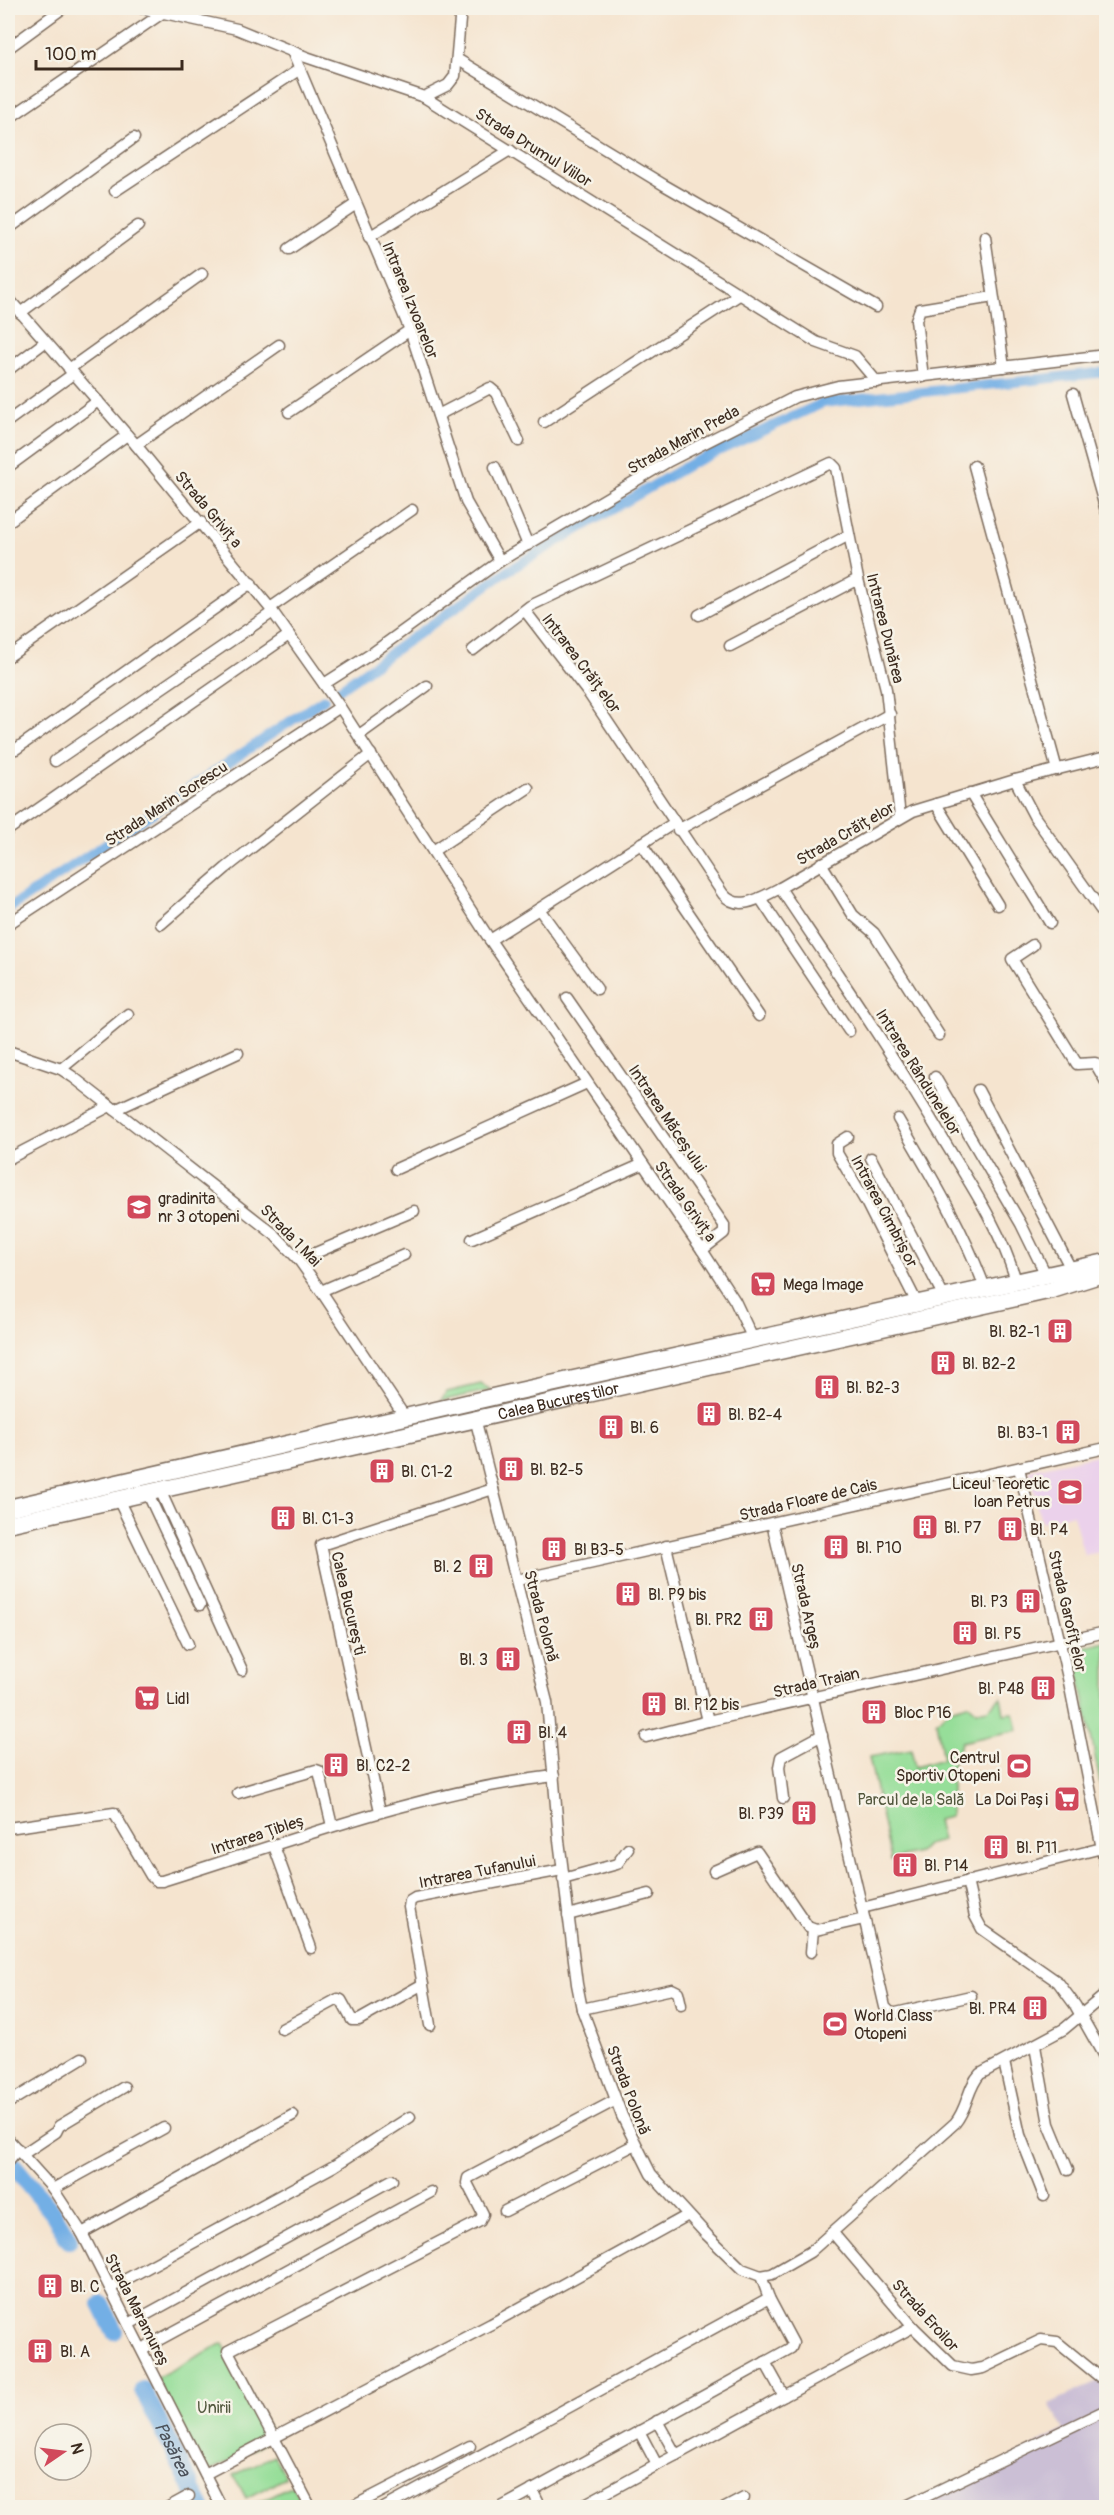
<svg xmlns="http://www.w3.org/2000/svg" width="1114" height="2515" font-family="Pangolin,sans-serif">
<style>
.built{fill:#ebd1eb}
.industrial{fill:#cbbfd5}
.green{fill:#96de99;stroke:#68845c;stroke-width:1.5}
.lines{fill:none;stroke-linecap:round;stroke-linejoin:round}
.canal{stroke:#73afe5;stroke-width:10}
.river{stroke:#73afe5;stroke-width:18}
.minor-casing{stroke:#7c6b5c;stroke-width:13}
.highway-casing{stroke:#7c6b5c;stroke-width:19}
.minor{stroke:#fff;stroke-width:10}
.highway{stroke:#fff;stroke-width:16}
.labels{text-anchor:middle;stroke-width:5;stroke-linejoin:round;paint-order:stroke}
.street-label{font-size:16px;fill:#3b2a1e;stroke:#f7f3e8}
.poi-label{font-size:16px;fill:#3b2a1e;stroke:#f7f3e8;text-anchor:start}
.park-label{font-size:16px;fill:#52573d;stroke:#f7f3e8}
.water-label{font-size:18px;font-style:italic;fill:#4c525a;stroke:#f7f3e8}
</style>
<rect width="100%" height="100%" fill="#f7f3e8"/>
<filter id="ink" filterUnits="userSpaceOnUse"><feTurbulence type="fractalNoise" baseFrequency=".0167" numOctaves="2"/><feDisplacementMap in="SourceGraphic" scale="12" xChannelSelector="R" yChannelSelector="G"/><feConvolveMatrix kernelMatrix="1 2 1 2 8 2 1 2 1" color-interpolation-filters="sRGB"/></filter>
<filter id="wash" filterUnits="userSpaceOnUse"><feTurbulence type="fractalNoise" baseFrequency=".008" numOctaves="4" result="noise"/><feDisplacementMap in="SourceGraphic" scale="24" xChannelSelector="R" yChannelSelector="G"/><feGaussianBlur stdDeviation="1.35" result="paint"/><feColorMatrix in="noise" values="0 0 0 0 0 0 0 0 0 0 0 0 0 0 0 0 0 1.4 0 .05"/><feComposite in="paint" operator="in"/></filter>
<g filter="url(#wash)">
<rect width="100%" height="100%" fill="#f5e4cf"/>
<path class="built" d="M1106 1453V1551L1084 1555 1073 1514 1041 1522 1029 1470Z"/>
<path class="industrial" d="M1103 2379 1106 2382V2507L913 2508 1064 2430 1049 2404Z"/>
<g class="green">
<path d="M481 1384 491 1390 440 1401 447 1392Z"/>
<path d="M1106 1642V1813L1074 1649Z"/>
<path d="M1001 1697 1004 1714 1014 1713 1018 1730 961 1742 958 1755 952 1763 950 1817 937 1820 942 1841 926 1845 918 1853 891 1860 869 1757 911 1749 915 1767 943 1759 936 1721 953 1708 968 1704 976 1711 988 1709Z"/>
<path d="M223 2343 274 2438 205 2474 156 2378Z"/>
<path d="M274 2455 285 2478 246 2498 234 2475Z"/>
<path d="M293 2485 304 2507 246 2508Z"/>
</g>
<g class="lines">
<g class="canal">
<path d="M338 690 509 570 690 464 823 403 1106 372"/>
<path d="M8 909 324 699"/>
</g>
<g class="river">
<path d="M8 2159 53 2213 69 2240"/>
<path d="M101 2304 114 2331"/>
<path id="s1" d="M143 2390 202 2508"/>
</g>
</g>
</g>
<g filter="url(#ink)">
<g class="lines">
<g class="minor-casing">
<g id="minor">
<path d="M141 8 237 29 306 57 424 97 816 342 855 356 877 382"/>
<path d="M11 46 63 8"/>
<path d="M292 51 410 330 466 502 500 561"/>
<path d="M457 59 664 185 876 307"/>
<path d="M424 97 448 85 455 76 461 8"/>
<path d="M8 119 164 12"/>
<path d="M115 191 300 69"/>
<path d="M8 229 134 138"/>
<path d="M369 237 510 150"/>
<path d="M985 237 1004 367"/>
<path d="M289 249 356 204"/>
<path d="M8 298 136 445 270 608 340 707 490 940 702 1250 735 1301 753 1339"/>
<path d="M20 313 138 226"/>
<path d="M69 369 202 274"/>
<path d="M8 370 45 342"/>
<path d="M923 377 916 320 920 309 987 298"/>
<path d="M1073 394 1106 511"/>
<path d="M289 412 410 330"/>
<path d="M438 415 490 388 496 393 519 441"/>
<path d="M8 421 73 374"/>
<path d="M544 422 739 295"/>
<path d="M136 445 279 345"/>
<path d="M974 466 1057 770"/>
<path d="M8 467 98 401"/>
<path d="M495 467 528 545"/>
<path d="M8 522 127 435"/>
<path d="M270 608 412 510"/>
<path d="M526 612 589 694 723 894C739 913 762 897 780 888L913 811 1015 780 1106 757"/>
<path d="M699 615 849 535"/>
<path d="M730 646 858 579"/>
<path d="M473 650 530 606 831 463 836 468 858 579 886 689 900 817"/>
<path d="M8 657 201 522"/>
<path d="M324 684 371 654 500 561 669 461 795 397 838 386 1106 355"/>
<path d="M359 735 427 686"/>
<path d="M16 749 251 583"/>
<path d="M55 761 273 612"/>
<path d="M1015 780 1034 816 1106 917"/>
<path d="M970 793 1050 923"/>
<path d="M936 804 998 905"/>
<path d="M8 830 289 635"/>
<path d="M678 830 890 714"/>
<path d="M641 843 759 1016"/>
<path d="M433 851 528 788"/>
<path d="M821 863 853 915 874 933 939 1035"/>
<path d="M780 888C837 973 894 1056 946 1144 972 1187 1002 1232 1016 1281"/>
<path d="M760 898 849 1031"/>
<path d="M539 909 597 989"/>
<path d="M8 924 340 707"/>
<path d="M161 924 226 868 371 754"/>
<path d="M490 940 674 823"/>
<path d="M1033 945 1012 959 1077 1064 1095 1063 1106 1082"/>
<path d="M567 998 724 1225V1233L702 1250"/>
<path d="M8 1051 61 1069 73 1077 275 1235 299 1260 321 1291 405 1417"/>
<path d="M61 1069 128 1014"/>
<path d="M935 1077 1021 1224 1046 1275"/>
<path d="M978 1090 1071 1269"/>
<path d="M115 1110 238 1053"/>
<path d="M898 1119C930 1174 963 1228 985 1288"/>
<path d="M848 1137 837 1144V1153L867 1204 917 1303"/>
<path d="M871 1158 944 1297"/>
<path d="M8 1159 110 1106"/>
<path d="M396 1169 587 1083"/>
<path d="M472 1239 643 1164"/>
<path d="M299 1260 414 1211"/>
<path d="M321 1291 404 1255"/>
<path d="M475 1418 547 1702 559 1840 577 1984 582 2009 622 2116 651 2174 707 2235 742 2269 761 2276 772 2274 810 2252 955 2123C968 2108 967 2088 980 2074L1064 2029 1106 1994"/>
<path d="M1019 1468 1069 1682 1106 1869"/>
<path d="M160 1490 242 1670"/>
<path d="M147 1492 200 1605"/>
<path d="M118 1499 188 1644"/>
<path d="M772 1523 885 2007 891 2013H896L971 1996"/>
<path d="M666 1546 708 1721 1106 1632"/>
<path d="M517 1580 1106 1448"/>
<path d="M646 1737 708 1721"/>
<path d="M238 1793 316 1770 319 1771 332 1826"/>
<path d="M783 1798 779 1767 781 1757 822 1735"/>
<path d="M380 1811 321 1545 493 1489"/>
<path d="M8 1828 114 1813 151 1876 156 1881H162C291 1841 418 1792 554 1776"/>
<path d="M274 1846 311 1948"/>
<path d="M714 1871 757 1852 808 1927 816 1930 864 1919"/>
<path d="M563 1879 617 1864 628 1849"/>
<path d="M967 1881 975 1916 982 1929 1058 1982 1075 2005 1106 2060"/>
<path d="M862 1908 1106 1847"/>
<path d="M568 1915 649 1894"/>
<path d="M811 1952 813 1930"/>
<path d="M582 2009 672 1989 678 1992 681 2005"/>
<path d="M430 2025 409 1907 410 1901 415 1898 562 1870"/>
<path d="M282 2029 338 1999 341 2000 352 2020H359L423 1984"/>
<path d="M1035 2046 1049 2124 1068 2170"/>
<path d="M1004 2062 1020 2135 1044 2196"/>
<path d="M8 2103 82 2058"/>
<path d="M8 2139 53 2189 82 2233 222 2508"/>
<path d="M23 2154 56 2132 59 2126 124 2087"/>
<path d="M8 2161 18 2149"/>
<path d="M53 2189 164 2128"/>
<path d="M505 2211 634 2145"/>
<path d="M82 2233 293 2115"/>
<path d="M833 2233 913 2327 953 2366 971 2370 983 2368 1041 2340 1057 2342 1106 2382"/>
<path d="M110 2288 334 2166 410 2117"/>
<path d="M129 2324 392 2180"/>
<path d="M142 2349 431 2192"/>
<path d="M765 2362 784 2396 913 2327"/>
<path d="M657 2421 676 2455 784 2396"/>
<path d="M639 2431 657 2465 676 2455"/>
<path d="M205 2474 491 2324 688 2215"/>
<path d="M532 2490 541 2508"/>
<path d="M167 2508 189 2496"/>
<path d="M311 2508 228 2351 480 2221 483 2214 467 2183 468 2178 616 2100"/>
<path d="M350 2508 470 2446"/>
<path d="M384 2508 769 2298"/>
<path d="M500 2508 791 2348 793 2343 769 2298 761 2276"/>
<path d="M578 2508 657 2465"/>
<path d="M725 2508 744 2498"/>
<path d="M902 2508 1106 2410"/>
</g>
</g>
<g class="highway-casing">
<g id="highway">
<path d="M8 1508 510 1393 1106 1262"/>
<path id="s2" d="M8 1524 1052 1290 1106 1273"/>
</g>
</g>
<use href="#minor" class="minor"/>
<use href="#highway" class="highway"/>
</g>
</g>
<defs>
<g id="school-square" transform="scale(1.35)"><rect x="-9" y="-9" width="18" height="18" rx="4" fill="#d1495b" stroke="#f7f3e8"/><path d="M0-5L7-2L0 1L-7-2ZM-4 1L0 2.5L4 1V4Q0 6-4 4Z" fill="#fff"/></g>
<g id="supermarket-square" transform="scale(1.35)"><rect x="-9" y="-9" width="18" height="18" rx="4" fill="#d1495b" stroke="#f7f3e8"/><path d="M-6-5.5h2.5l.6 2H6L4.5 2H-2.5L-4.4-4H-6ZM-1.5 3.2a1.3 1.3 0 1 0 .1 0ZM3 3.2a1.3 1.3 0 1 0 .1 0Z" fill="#fff"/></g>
<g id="building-square" transform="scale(1.35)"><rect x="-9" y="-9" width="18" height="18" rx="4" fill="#d1495b" stroke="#f7f3e8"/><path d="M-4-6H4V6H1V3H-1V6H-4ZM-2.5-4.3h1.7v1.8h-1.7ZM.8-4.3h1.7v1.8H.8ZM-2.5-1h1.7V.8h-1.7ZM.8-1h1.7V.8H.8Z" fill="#fff"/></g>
<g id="stadium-square" transform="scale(1.35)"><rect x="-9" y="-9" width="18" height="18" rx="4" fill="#d1495b" stroke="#f7f3e8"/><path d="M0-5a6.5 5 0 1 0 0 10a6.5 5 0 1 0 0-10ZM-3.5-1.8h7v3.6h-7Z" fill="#fff"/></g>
</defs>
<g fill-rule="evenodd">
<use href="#school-square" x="139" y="1207"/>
<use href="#supermarket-square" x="763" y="1284"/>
<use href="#building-square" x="1060" y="1331"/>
<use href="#building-square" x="943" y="1363"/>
<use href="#building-square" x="827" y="1387"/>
<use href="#building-square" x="709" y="1414"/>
<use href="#building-square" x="611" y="1427"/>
<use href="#building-square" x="1068" y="1432"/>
<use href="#building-square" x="511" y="1469"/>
<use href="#building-square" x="382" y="1471"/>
<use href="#school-square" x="1070" y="1492"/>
<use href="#building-square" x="283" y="1518"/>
<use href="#building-square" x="925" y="1527"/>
<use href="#building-square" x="1010" y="1529"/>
<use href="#building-square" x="836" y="1547"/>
<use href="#building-square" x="554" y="1549"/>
<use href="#building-square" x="481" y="1566"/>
<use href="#building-square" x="628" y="1594"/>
<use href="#building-square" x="1028" y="1601"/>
<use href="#building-square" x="761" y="1619"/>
<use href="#building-square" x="965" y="1633"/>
<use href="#building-square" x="508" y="1659"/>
<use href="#building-square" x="1043" y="1688"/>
<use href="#supermarket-square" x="147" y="1698"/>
<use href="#building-square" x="654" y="1704"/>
<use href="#building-square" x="874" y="1712"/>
<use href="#building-square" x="519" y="1732"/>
<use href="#building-square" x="336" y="1765"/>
<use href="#stadium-square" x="1019" y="1766"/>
<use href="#supermarket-square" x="1067" y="1799"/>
<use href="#building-square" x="804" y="1813"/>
<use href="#building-square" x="996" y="1847"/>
<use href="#building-square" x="905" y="1865"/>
<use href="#building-square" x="1035" y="2008"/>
<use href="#stadium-square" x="835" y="2024"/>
<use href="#building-square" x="50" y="2286"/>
<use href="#building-square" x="40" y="2351"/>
</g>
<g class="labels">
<g class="street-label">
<text transform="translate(534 147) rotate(32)" y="6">Strada Drumul Viilor</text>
<text transform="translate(411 300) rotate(68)" y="6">Intrarea Izvoarelor</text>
<text transform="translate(683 439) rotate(-29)" y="6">Strada Marin Preda</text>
<text transform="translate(209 509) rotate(50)" y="6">Strada Grivița</text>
<text transform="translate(886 628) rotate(76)" y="6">Intrarea Dunărea</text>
<text transform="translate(582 663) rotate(53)" y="6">Intrarea Crăițelor</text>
<text transform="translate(166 803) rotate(-33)" y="6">Strada Marin Sorescu</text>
<text transform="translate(845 833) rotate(-30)" y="6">Strada Crăițelor</text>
<text transform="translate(919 1072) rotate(58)" y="6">Intrarea Rândunelelor</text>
<text transform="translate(668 1118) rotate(56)" y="6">Intrarea Măceșului</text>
<text transform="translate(686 1201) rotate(55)" y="6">Strada Grivița</text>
<text transform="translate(885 1211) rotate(62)" y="6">Intrarea Cimbrișor</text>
<text transform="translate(291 1235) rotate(46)" y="6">Strada 1 Mai</text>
<text dy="6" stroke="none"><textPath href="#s2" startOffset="564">Calea Bucureștilor</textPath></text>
<text transform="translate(808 1499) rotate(-13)" y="6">Strada Floare de Cais</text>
<text transform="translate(349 1603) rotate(77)" y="6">Calea București</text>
<text transform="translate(807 1607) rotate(77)" y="6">Strada Argeș</text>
<text transform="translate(1068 1611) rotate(77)" y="6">Strada Garofițelor</text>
<text transform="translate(542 1616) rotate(75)" y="6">Strada Polonă</text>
<text transform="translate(816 1682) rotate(-13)" y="6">Strada Traian</text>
<text transform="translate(258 1834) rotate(-18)" y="6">Intrarea Țibleș</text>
<text transform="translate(477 1871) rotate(-11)" y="6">Intrarea Tufanului</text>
<text transform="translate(629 2090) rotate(69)" y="6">Strada Polonă</text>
<text transform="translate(138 2310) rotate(63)" y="6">Strada Maramureș</text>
<text transform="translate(926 2315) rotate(48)" y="6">Strada Eroilor</text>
</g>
<g class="poi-label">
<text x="158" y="1204">gradinita<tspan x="158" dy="18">nr 3 otopeni</tspan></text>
<text x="783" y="1290">Mega Image</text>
<text x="1040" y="1337" text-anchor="end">Bl. B2-1</text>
<text x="962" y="1369">Bl. B2-2</text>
<text x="846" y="1393">Bl. B2-3</text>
<text x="728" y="1420">Bl. B2-4</text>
<text x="630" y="1433">Bl. 6</text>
<text x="1048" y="1438" text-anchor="end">Bl. B3-1</text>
<text x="530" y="1475">Bl. B2-5</text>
<text x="401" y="1477">Bl. C1-2</text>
<text x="1050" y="1489" text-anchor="end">Liceul Teoretic<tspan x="1050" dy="18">Ioan Petrus</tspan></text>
<text x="302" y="1524">Bl. C1-3</text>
<text x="944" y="1533">Bl. P7</text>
<text x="1030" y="1535">Bl. P4</text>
<text x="856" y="1553">Bl. P10</text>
<text x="574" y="1555">Bl B3-5</text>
<text x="462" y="1572" text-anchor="end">Bl. 2</text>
<text x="648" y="1600">Bl. P9 bis</text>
<text x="1008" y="1607" text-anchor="end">Bl. P3</text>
<text x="742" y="1625" text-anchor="end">Bl. PR2</text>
<text x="984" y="1639">Bl. P5</text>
<text x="488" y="1665" text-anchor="end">Bl. 3</text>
<text x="1024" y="1694" text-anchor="end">Bl. P48</text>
<text x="166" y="1704">Lidl</text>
<text x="674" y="1710">Bl. P12 bis</text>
<text x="894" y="1718">Bloc P16</text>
<text x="538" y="1738">Bl. 4</text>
<text x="1000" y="1763" text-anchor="end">Centrul<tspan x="1000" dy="18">Sportiv Otopeni</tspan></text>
<text x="356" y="1771">Bl. C2-2</text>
<text x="1048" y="1805" text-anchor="end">La Doi Pași</text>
<text x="784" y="1819" text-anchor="end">Bl. P39</text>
<text x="1016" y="1853">Bl. P11</text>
<text x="924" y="1871">Bl. P14</text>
<text x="1016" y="2014" text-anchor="end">Bl. PR4</text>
<text x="854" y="2021">World Class<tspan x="854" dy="18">Otopeni</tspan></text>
<text x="70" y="2292">Bl. C</text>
<text x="60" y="2357">Bl. A</text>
</g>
<g class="park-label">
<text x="911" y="1805">Parcul de la Sală</text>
<text x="214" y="2413">Unirii</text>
</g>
<g class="water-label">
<text dy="6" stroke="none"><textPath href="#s1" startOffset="66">Pasărea</textPath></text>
</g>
</g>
<rect width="1114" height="2515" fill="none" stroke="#f7f3e8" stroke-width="30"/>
<g transform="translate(63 2452) rotate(76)"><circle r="28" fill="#f7f3e8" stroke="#aca397" stroke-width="1.5"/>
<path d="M0-4.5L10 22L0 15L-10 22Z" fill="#d1495b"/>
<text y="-9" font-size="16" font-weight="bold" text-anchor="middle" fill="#3b2a1e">N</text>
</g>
<path d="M36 60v9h146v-9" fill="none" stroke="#3b2a1e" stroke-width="3"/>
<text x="45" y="60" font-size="18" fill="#3b2a1e" stroke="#f7f3e8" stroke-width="4.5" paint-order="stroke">100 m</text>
</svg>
